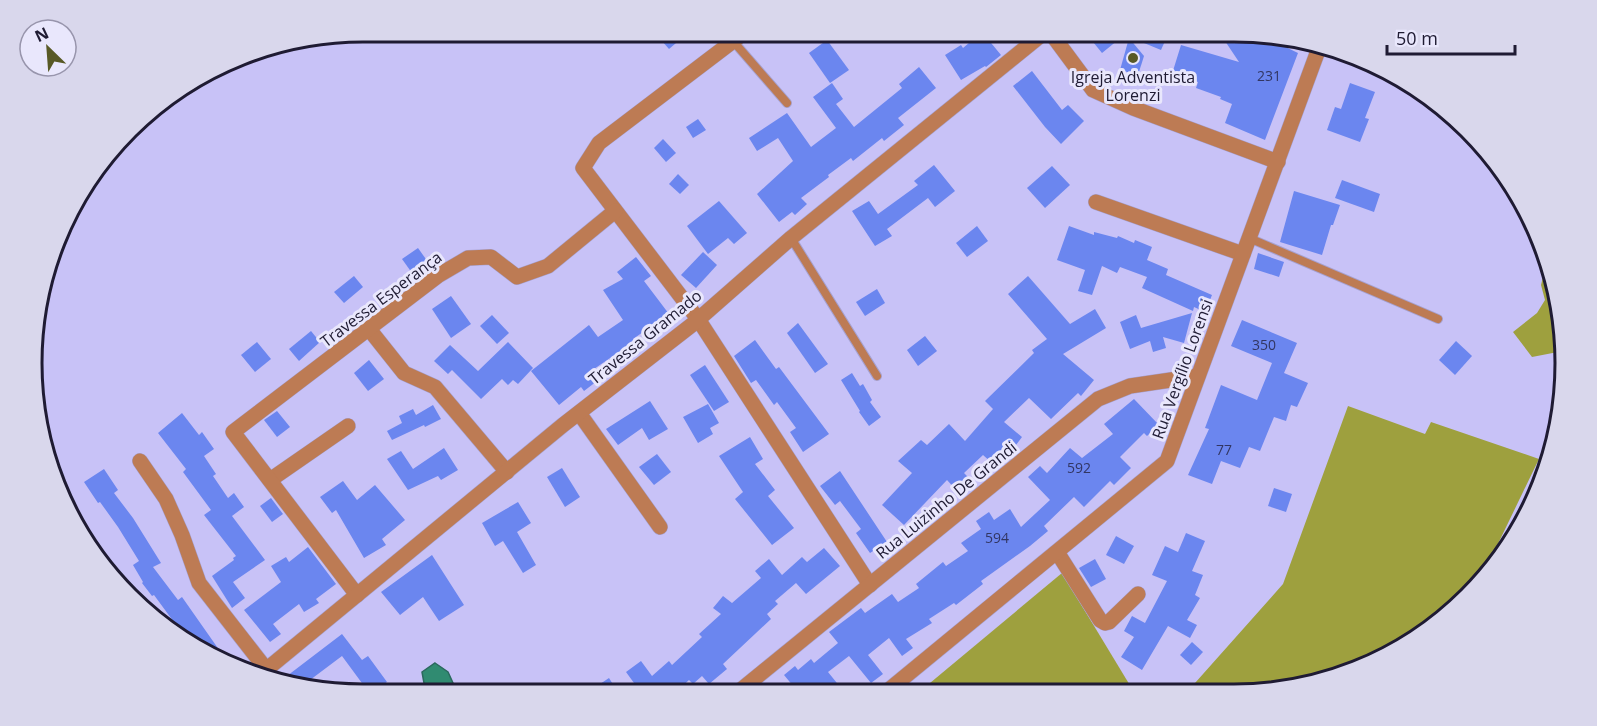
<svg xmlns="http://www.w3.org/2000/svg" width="1597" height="726" font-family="'Open Sans',sans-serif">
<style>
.green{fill:#9ea03e}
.water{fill:#308b71;stroke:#2b695e;stroke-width:1.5}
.building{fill:#6b86ef}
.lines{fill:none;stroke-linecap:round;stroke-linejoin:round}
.lane-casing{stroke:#a6a1d0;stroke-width:10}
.street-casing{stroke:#a6a1d0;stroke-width:16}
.lane{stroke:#bd7b54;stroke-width:8}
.street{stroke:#bd7b54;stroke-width:15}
.poi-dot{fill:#585926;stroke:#e9e7fc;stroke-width:2}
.labels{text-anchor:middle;stroke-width:6;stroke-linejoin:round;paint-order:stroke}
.number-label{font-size:14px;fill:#323662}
.poi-label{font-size:16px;fill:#1f1b33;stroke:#e9e7fc}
.street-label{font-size:16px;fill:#1f1b33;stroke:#e9e7fc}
.rim{fill:none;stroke:#1f1b33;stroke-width:3}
</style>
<rect width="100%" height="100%" fill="#c8c2f7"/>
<g class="green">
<path d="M1546 265 1563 351 1532 357 1513 332 1537 313 1545 300 1541 285Z"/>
<path d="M1348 406 1425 434 1431 422 1539 459 1479 583 1436 626 1361 669 1278 692H1187L1283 584Z"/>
<path d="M1062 573 1134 692 918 693Z"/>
</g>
<path class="water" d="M435 663 448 672 458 694H426L422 672Z"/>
<g class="building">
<path d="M654 32H689L669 49Z"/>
<path d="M982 32 1001 55 986 67 985 66 961 80 945 55 961 45 963 48Z"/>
<path d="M1085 32H1128L1102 53Z"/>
<path d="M1149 32H1169L1161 50 1144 43Z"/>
<path d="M1219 32H1234L1267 38 1298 53 1265 140 1225 123 1232 104 1220 99 1221 97 1196 88 1198 82 1172 74 1181 45 1239 62Z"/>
<path d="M1129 38 1144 56 1138 75 1120 70Z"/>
<path d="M827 40 849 70 830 83 809 53Z"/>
<path d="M919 67 936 88 898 118 904 125 884 141 882 138 853 161 851 158 828 175 829 177 801 198 807 204 795 215 792 212 779 222 757 194 793 161 778 138 757 151 749 138 787 113 811 147 836 128 813 97 832 83 843 99 836 104 854 127 902 88 899 84Z"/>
<path d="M1032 71 1062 110 1068 105 1084 121 1061 144 1045 127 1013 86Z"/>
<path d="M1350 83 1375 92 1365 118 1369 119 1360 142 1327 130 1335 107 1341 109Z"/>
<path d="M698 119 706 130 693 138 686 127Z"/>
<path d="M663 139 676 153 666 162 654 148Z"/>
<path d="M934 165 955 191 935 207 928 198 887 229 892 236 875 246 852 211 869 201 878 214 918 185 914 181Z"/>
<path d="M1052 166 1070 185 1045 208 1027 188Z"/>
<path d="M678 174 689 185 680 194 669 184Z"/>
<path d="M1342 180 1380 194 1374 212 1335 198Z"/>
<path d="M1294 191 1340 205 1333 225H1331L1322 255 1280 242Z"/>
<path d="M719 201 747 233 734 244 728 238 708 254 687 226Z"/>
<path d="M977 226 988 241 967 257 956 243Z"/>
<path d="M1069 226 1094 235V232L1117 238 1118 236 1134 243 1135 240 1152 247 1147 260 1168 269 1166 275 1212 295 1205 312 1194 307 1193 311 1142 288 1147 277 1120 267 1117 273 1102 266 1092 295 1078 291 1085 270 1057 260Z"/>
<path d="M418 248 428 262 412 273 402 259Z"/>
<path d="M703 252 717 265 696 288 681 275Z"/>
<path d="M1258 253 1284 262 1279 277 1254 269Z"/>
<path d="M636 257 651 276 644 281 669 314 633 339 635 341 594 369 601 378 584 391 581 387 559 405 531 371 589 325 598 337 623 320 603 290 623 279 617 272Z"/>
<path d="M354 276 363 287 344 303 334 292Z"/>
<path d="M1028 276 1070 324 1095 309 1106 328 1063 354 1094 380 1081 396 1078 393 1051 419 1029 398 1004 422 1022 437 1010 453 1005 449 992 463 983 455 964 473 970 479 957 491 947 480 904 525 882 505 912 473 898 461 921 440 927 445 949 424 965 441 993 409 985 401 1034 353 1032 350 1047 339 1008 294Z"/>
<path d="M877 289 885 303 865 316 856 302Z"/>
<path d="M451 296 471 324 451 338 432 309Z"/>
<path d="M1192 313 1184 343 1163 337 1166 348 1153 352 1150 341 1130 349 1120 322 1136 315 1141 328Z"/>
<path d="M492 315 509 333 497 344 480 326Z"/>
<path d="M1242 320 1297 343 1284 373 1308 383 1297 407 1291 405 1286 421 1274 417 1260 451 1249 447 1240 468 1221 461 1212 484 1188 475 1209 429 1205 428 1221 385 1257 400 1272 363 1231 346Z"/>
<path d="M798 323 828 364 815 373 787 333Z"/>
<path d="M311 331 320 342 299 361 289 349Z"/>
<path d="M925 336 937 351 918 366 907 350Z"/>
<path d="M755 340 776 369 779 367 829 434 803 452 790 432 796 428 777 402 774 405 756 380 751 383 734 356Z"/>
<path d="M1456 341 1472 356 1455 375 1439 360Z"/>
<path d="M257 342 271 359 255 372 241 355Z"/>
<path d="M508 342 533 368 518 384 513 380 508 385 502 379 481 399 452 370 448 374 434 361 450 345 478 371Z"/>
<path d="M369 360 384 379 368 391 354 373Z"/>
<path d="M705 365 729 402 714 411 690 375Z"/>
<path d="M852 373 860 386 863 384 872 400 870 402 881 417 869 426 859 412 860 411 841 380Z"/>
<path d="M1134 399 1159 425 1147 436 1144 433 1120 457 1131 468 1114 485 1110 481 1084 507 1074 497 1044 526 1048 531 1030 546 981 581 983 584 956 605 954 603 929 619 932 623 906 639 913 648 902 656 889 638 868 655 883 674 871 683 849 656 828 672 845 693H799L784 675 795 666 798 670 811 659 814 663 838 643 829 632 861 608 865 613 892 594 898 602 919 588 916 584 943 562 946 566 968 551 961 543 981 529 976 521 989 512 994 520 1010 509 1021 527 1050 500 1028 477 1040 466 1047 473 1070 448 1082 458 1113 434 1104 424Z"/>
<path d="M650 401 668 429 649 440 642 428 618 445 606 429Z"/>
<path d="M708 404 719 423 710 428 713 434 698 443 683 417Z"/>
<path d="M433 405 441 419 425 427 424 425 392 440 387 431 402 423 399 416 413 409 416 415Z"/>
<path d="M277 411 290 427 277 437 264 420Z"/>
<path d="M182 413 199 435 202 432 214 449 204 456 216 474 213 476 228 498 234 493 244 507 232 516 265 560 233 582 245 598 232 608 212 576 234 560 233 558 236 556 204 515 211 510 183 472 186 469 158 433Z"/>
<path d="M750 437 763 459 755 464 775 490 768 496 794 528 772 545 735 499 743 492 719 456Z"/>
<path d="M444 448 458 470 441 480 438 476 408 490 387 459 401 451 413 469Z"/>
<path d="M657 454 671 472 654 485 639 467Z"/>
<path d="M562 468 580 497 565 507 547 477Z"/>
<path d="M104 469 118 490 114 493 133 518 161 563 153 567 178 600 182 597 229 664 175 631 179 629 154 595 152 596 142 583 143 582 133 565 139 561 118 527 100 502 98 503 84 482Z"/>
<path d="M840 471 887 542 870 553 856 533 861 529 840 501 835 505 820 486Z"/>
<path d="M343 481 357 500 375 485 405 520 382 539 386 545 364 558 336 510 332 513 320 497Z"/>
<path d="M1274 488 1292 494 1286 512 1268 506Z"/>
<path d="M271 498 283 514 272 522 260 506Z"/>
<path d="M518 502 531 523 517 532 536 565 523 573 503 541 495 546 482 523Z"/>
<path d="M1186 533 1205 541 1192 571 1203 575 1195 595 1200 598 1187 620 1197 625 1190 638 1168 626 1142 670 1121 657 1134 637 1124 631 1132 616 1145 623 1167 581 1152 575 1165 546 1178 552Z"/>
<path d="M1116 536 1134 546 1124 564 1106 555Z"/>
<path d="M308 547 336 584 316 599 319 603 304 612 299 604 273 624 281 634 270 642 244 610 281 582 271 566 286 557 289 562Z"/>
<path d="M824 548 840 566 806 594 796 583 775 601 778 604 767 614 771 619 723 664 727 669 709 684 702 676 693 684 689 680 674 694H642L626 672 641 661 652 676 669 661 672 665 702 637 699 634 721 614 713 608 723 596 732 603 761 578 755 571 769 559 782 575 802 557 807 562Z"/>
<path d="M432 555 464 605 439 621 423 597 400 615 381 592Z"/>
<path d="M1095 559 1106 579 1091 587 1079 568Z"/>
<path d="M342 634 362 660 368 656 387 682 370 694 342 656 306 683 283 679Z"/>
<path d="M1192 642 1203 652 1191 665 1180 655Z"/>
<path d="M609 678 619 694H585Z"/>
</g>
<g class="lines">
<g class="lane-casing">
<g id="lane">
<path d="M733 41 787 103"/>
<path d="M791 238 877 376"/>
<path d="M1249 238 1438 319"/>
</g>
</g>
<g class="street-casing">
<g id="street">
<path d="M745 32 599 143 583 168 698 319 870 585"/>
<path d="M1050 32 1093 90 1133 108 1278 162"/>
<path d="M1096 202 1243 254"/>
<path d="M369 329 404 373 435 387 507 472"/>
<path d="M579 413 660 527"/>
<path d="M140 461 166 499 182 535 199 583 266 669"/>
<path d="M270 480 348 426"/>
<path d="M1057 552 1100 620 1105 623 1109 622 1138 594"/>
<path d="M357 595 233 432 439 275 468 258 491 257 517 277 548 266 615 211"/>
<path d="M261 674 563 425 693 324 791 238 1045 32"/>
<path d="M737 693 1098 399 1130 386 1198 376"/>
<path d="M885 693 1167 461 1319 48"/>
</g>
</g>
<use href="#lane" class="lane"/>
<use href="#street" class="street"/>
</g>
<circle class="poi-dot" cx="1133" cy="58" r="6"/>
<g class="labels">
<g class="number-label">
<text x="1269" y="81">231</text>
<text x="1264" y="350">350</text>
<text x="1224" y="455">77</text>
<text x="1079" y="473">592</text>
<text x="997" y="543">594</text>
</g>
<g class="poi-label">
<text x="1133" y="83">Igreja Adventista<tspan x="1133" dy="18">Lorenzi</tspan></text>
</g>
<g class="street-label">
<text transform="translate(381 299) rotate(-37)" y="6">Travessa Esperança</text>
<text transform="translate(645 337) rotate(-39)" y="6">Travessa Gramado</text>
<text transform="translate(1182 369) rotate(-70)" y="6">Rua Vergílio Lorensi</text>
<text transform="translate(946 500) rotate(-39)" y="6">Rua Luizinho De Grandi</text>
</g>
</g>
<path d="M0 0H1597V726H0ZM363 42H1234A321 321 0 0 1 1555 363V363A321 321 0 0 1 1234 684H363A321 321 0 0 1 42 363V363A321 321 0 0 1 363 42Z" fill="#d9d7ec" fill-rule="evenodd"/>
<path class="rim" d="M363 42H1234A321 321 0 0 1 1555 363V363A321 321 0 0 1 1234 684H363A321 321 0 0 1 42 363V363A321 321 0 0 1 363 42Z"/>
<g transform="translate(48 48) rotate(335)"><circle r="28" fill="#e9e7fc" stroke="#9895ac" stroke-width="1.5"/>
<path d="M0-4.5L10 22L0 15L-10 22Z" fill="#585926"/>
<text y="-9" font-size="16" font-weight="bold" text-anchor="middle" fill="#1f1b33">N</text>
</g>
<path d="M1387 45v9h128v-9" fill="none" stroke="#1f1b33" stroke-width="3"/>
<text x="1396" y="45" font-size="18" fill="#1f1b33" stroke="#e9e7fc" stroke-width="4.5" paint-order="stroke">50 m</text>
</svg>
